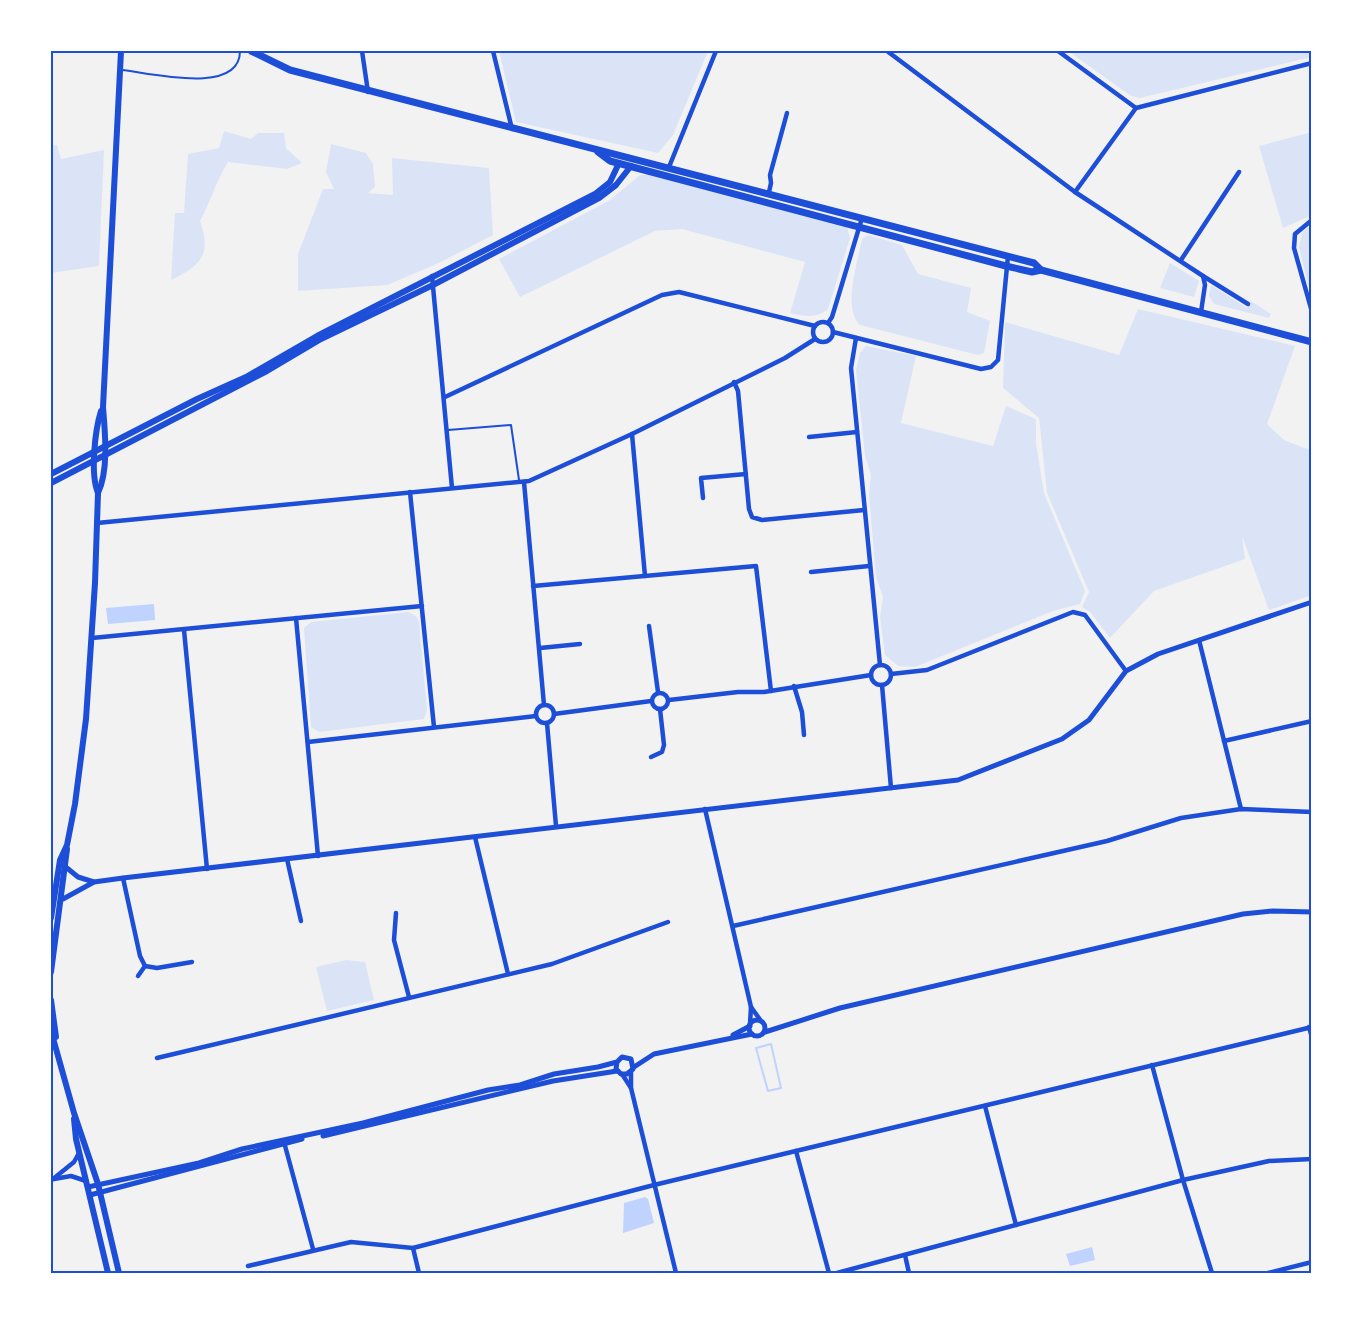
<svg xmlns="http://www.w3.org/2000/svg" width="1363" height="1324" font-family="'Source Sans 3',sans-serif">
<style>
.green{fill:#dbe4f7}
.water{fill:#bfd3fe}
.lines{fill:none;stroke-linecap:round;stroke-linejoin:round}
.stream{stroke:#bfd3fe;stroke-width:2}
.service{stroke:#1d4ed8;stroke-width:2}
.minor{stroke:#1d4ed8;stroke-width:4.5}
.tertiary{stroke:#1d4ed8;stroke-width:5}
.secondary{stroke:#1d4ed8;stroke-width:6}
.primary{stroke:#1d4ed8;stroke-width:7}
.neatline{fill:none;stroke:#1d4ed8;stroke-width:2}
</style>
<rect width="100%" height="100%" fill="#f2f2f2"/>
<g class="green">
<path d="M499 51H708L673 135 658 153 516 122Z"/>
<path d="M1068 51H1312V57L1140 98 1131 96Z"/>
<path d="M224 131 251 139 258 133H284L286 148 302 163 287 169 228 162C216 181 211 201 200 221 212 254 201 266 171 280L175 213H184L188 154 219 148Z"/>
<path d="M1312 132V215L1283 228 1259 146Z"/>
<path d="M331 144 366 153 373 164 375 187 368 193 393 195 392 158 489 168 493 235 439 263 387 285 298 291V254L323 189H334L326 172Z"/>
<path d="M57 145 61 159 104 150 99 266 51 273V146Z"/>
<path d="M640 175H651L847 226 850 238 828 309C817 319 803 316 790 313L805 262 682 229 655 231 520 297 499 259 610 200Z"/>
<path d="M1312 225V299L1299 248 1302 232Z"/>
<path d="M868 235 902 245 918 274 971 288 967 312 990 321 984 353 978 355 860 325C842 308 858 261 862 239Z"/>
<path d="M1170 263 1199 281 1194 297 1160 288Z"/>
<path d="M1211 285 1247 308 1251 301 1271 314 1269 318 1214 304 1209 296Z"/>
<path d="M1138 309 1295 346 1267 424 1284 440 1312 451V595L1269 610 1242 536 1245 559 1154 591 1110 638 1090 612 1082 607 1089 592 1047 493 1039 418 1003 388 1005 322 1119 355Z"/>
<path d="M866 346 916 356 901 423 993 446 1006 406 1036 419V443L1044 493 1085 591 1080 604 1053 611 915 667 898 666 885 655 880 617 883 597 876 577 869 494 871 475 865 456 856 370 860 353Z"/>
<path d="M408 612 416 616 419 622 427 710 424 719 319 732 311 727 304 628 311 622Z"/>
<path d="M346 960 365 962 374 1000 327 1011 316 967Z"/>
</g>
<g class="water">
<path d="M154 604 155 620 108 624 106 608Z"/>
<path d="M645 1197 648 1199 654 1223 623 1233 624 1203Z"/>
<path d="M1092 1247 1095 1260 1070 1266 1066 1254Z"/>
</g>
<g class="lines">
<path class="stream" d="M771 1044 781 1088 768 1091 756 1048Z"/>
<g class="service">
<path d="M122 70C150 73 240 96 240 51"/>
<path d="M448 430 511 425 519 480"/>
</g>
<g class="minor">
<path d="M362 51 368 92"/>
<path d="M493 51 512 129"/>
<path d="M887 51 1075 192 1203 276 1205 285 1201 312"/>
<path d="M1058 51 1136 108"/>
<path d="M669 167 716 51"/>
<path d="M769 192 771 183 770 175 787 113"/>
<path d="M1075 192 1136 108 1312 63"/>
<path d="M1312 220 1295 234 1294 248 1312 312"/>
<path d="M1181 260 1239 172"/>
<path d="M432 276 452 488"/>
<path d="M1203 276 1248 304"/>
<circle cx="823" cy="332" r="10"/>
<path d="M828 323 832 317 862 218"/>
<path d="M833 332 981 369 991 367 998 360 1008 256"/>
<path d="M856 338 851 368 880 665"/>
<path d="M734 382 738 391 749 509 752 517 762 520 864 510"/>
<path d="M445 397 662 295 679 292 815 326"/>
<path d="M632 434 645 576"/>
<path d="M809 437 857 432"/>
<path d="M524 482 544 705"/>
<path d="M410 492 434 727"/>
<path d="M703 498 701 478 746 474"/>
<path d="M97 523 529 481 632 434 785 358 815 339"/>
<path d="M811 572 869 566"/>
<path d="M533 586 756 566 771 691"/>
<path d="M296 618 318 856"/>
<path d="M649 626 658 692"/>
<path d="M184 630 207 869"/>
<path d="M92 638 422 606"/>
<path d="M1199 640 1241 809"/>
<path d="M540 648 580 644"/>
<circle cx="881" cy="675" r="10"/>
<path d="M891 674 927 670 1073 612 1085 615 1126 671"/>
<path d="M882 685 891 788"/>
<path d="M794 686 802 712 804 735"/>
<circle cx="660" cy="701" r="8"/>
<path d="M669 700 738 692H764L871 675"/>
<circle cx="545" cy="714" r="9"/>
<path d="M554 714 651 701"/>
<path d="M547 723 556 826"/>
<path d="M1224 741 1312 721"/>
<path d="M308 742 536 716"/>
<path d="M651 757 662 752 664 745 660 709"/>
<path d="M705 809 751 1007 750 1024"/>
<path d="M475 837 508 974"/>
<path d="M287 859 301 921"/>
<path d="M123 878 140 956 145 966 157 968 192 962"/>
<path d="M396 913 394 940 409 997"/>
<path d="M733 926 1107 841 1181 818 1241 809 1312 812"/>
<path d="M138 976 145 966"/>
<path d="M751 1007 761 1021"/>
<path d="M1309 1027 1312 1038"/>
<path d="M157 1058 552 964 668 922"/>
<path d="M1152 1065 1183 1180 1212 1273"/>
<path d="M631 1072V1088L676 1273"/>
<path d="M622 1074 631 1088"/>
<path d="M985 1106 1016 1225"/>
<path d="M284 1142 313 1249"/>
<path d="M796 1151 829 1273"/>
<path d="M53 1179 74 1162 79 1153"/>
<path d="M54 1179 71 1176 86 1181"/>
<path d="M413 1248 419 1273"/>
<path d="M905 1255 909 1273"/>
<path d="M248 1266 351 1242 413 1248 654 1185 1312 1027"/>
<path d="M837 1273 1183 1180 1269 1161 1312 1159"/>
<path d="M1268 1273 1312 1262"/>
</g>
<g class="tertiary">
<path d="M67 868 78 877 94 882"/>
<path d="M63 899 94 882 123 878 958 780 1062 739 1089 720 1126 671 1158 654 1312 602"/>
<circle cx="757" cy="1028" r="8"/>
<path d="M765 1032 840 1008 1243 914 1273 911 1312 912"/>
<path d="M733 1035 750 1026"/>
<path d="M634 1067 654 1054 752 1034"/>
<path d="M323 1136 553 1081 617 1071"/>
<path d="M88 1187 199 1163 242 1149 363 1123 488 1090 520 1085 554 1074 598 1067 617 1062 622 1057 631 1059 633 1069 627 1074H621L616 1069 617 1062"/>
<path d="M90 1195 302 1139"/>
</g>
<g class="secondary">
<path d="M51 474 197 399 246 377 317 336 595 194 610 182 619 163"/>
<path d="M51 483 267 371 321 339 433 285 599 198 616 185 631 166"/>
<path d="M98 493C90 474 95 430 101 411"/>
<path d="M51 918 60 860 67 845 75 804 86 719 95 583 98 493C109 470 105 432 103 407L121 51"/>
<path d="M51 972 67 849"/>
<path d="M51 1000 56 1037"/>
<path d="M51 1031 74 1113 98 1184 119 1273"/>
<path d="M74 1119 76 1139 108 1273"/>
</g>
<g class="primary">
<path d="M251 51 290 70 1034 263 1041 270"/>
<path d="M598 152 610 161 1006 266 1032 272 1041 270 1312 342"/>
</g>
</g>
<rect width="1363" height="1324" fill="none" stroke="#ffffff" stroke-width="105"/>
<rect x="52" y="52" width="1258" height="1220" class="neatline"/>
</svg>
